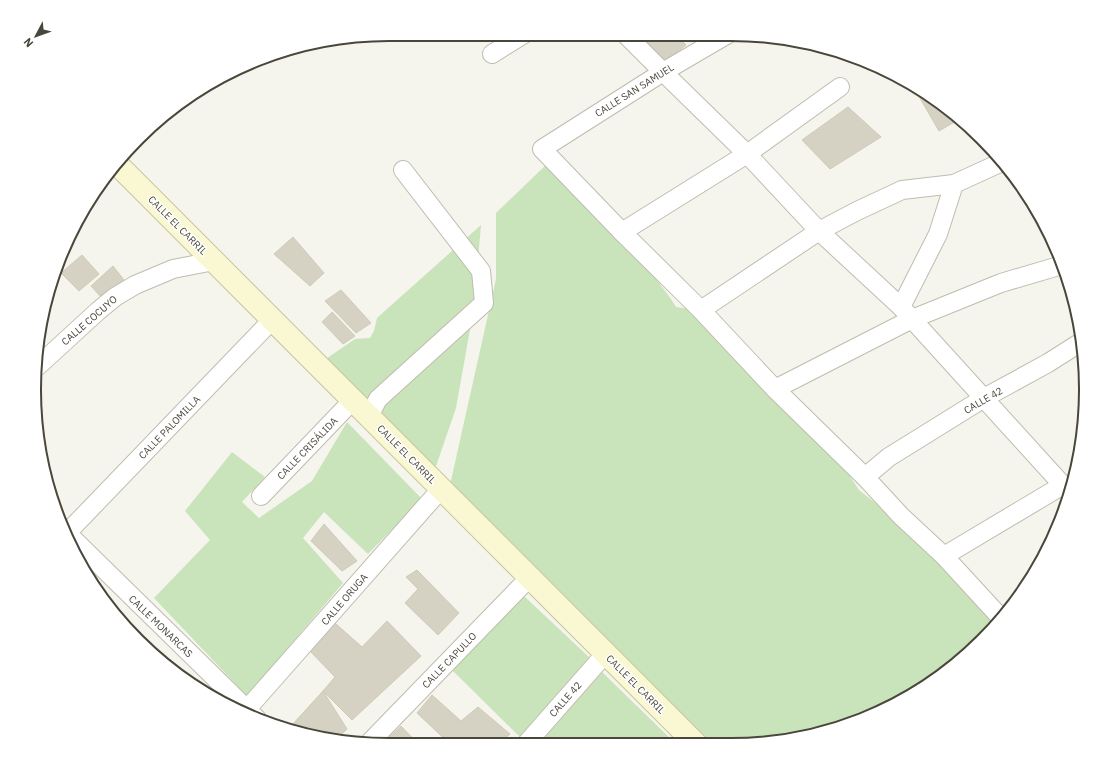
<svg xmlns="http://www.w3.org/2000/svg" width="1120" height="779" font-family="'IBM Plex Sans',sans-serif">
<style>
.green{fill:#c9e4ba}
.building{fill:#d5d2c3;stroke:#cfcbb7}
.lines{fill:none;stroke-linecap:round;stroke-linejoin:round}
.street-casing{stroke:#bfbdb0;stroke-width:20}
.secondary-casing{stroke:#c9c69d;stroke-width:24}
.street{stroke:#fff;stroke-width:18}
.secondary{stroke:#faf8d2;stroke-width:22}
.labels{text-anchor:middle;stroke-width:3;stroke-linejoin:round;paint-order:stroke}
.street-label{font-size:10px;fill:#49463b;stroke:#fff}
.rim{fill:none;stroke:#49463b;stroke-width:2}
</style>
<rect width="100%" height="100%" fill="#f5f4ed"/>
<g class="green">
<path d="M547 164 606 228 623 235 671 299 676 307 698 310 839 460 859 490 896 519 1002 616 982 641 888 708 800 738 731 745H701L448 494 496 279V213Z"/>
<path d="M481 225 474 307 456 408 434 472 323 361 355 339 370 338 374 331 377 318Z"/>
<path d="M347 422 422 499 368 554 324 512 303 538 343 583 247 696 154 598 210 540 185 511 232 452 265 477 242 502 259 518 312 481Z"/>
<path d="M524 596 591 659 521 738 452 670Z"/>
<path d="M601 671 677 745H536Z"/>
</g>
<g class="building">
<path d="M641 34H675L686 45 664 62Z"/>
<path d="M920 91 958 120 939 131 917 93Z"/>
<path d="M848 107 881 137 830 169 802 140Z"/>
<path d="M293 237 324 273 310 286 274 254Z"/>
<path d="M82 255 99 274 79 291 61 273Z"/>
<path d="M113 266 124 280 101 297 91 286Z"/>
<path d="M341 290 371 323 356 333 325 301Z"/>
<path d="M332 312 355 336 343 344 322 322Z"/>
<path d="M324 524 357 561 342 571 311 541Z"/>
<path d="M417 570 459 613 438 635 405 603 418 589 406 577Z"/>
<path d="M387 621 421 656 352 720 323 691 335 677 309 650 335 623 362 647Z"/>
<path d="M323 691 347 729 336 740 320 738 302 733 292 725Z"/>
<path d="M432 695 461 721 478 707 510 734 498 745H451L417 713Z"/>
<path d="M401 726 419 745 382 744Z"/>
</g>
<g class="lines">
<g class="street-casing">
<g id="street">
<path d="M625 34 663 72 747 154 819 231 901 307 1069 492"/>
<path d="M728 34 663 72 542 149 622 232 701 310 775 389 865 477 901 516 944 556 1001 618"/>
<path d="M492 54 524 34"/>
<path d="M622 232 747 154 840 87"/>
<path d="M901 307 938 234 954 184"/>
<path d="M701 310 819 231 857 211 902 190 954 184 1002 162"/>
<path d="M38 366 98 311 115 297 135 285 173 269 214 261"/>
<path d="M775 389 912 319 1001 283 1062 265"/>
<path d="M369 416 378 399 484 303 481 271 403 170"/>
<path d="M865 477 889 457 984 398 1048 363 1078 344"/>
<path d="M261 496 353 400"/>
<path d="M66 532 257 719"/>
<path d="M66 534 272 320"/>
<path d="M944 556 1063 485"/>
<path d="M247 709 441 489"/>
<path d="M369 743 530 577"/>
<path d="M525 745 606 653"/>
</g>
</g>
<g class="secondary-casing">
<path id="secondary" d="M117 164 697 745"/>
</g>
<use href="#street" class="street"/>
<use href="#secondary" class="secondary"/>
</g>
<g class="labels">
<g class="street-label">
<text transform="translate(634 90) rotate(-32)" y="4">CALLE SAN SAMUEL</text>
<text transform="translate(178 225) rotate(45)" y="4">CALLE EL CARRIL</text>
<text transform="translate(89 320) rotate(-41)" y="4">CALLE COCUYO</text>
<text transform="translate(983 400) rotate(-30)" y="4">CALLE 42</text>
<text transform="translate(169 427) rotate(-46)" y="4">CALLE PALOMILLA</text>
<text transform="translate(307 448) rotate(-46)" y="4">CALLE CRISÁLIDA</text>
<text transform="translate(407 454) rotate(45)" y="4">CALLE EL CARRIL</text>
<text transform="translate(344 599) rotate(-49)" y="4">CALLE ORUGA</text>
<text transform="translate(161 626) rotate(44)" y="4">CALLE MONARCAS</text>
<text transform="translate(449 660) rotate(-46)" y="4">CALLE CAPULLO</text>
<text transform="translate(636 684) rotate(45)" y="4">CALLE EL CARRIL</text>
<text transform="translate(565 699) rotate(-49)" y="4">CALLE 42</text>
</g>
</g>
<path d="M0 0H1120V779H0ZM389 41H731A348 348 0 0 1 1079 389V390A348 348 0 0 1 731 738H389A348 348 0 0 1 41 390V389A348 348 0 0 1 389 41Z" fill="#fff" fill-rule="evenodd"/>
<path class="rim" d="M389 41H731A348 348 0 0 1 1079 389V390A348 348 0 0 1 731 738H389A348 348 0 0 1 41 390V389A348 348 0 0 1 389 41Z"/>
<g transform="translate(36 36) rotate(229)" stroke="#ffffff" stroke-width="3" paint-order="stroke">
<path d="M0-3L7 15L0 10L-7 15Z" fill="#49463b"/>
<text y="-6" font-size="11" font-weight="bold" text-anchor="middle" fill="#49463b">N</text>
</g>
</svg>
